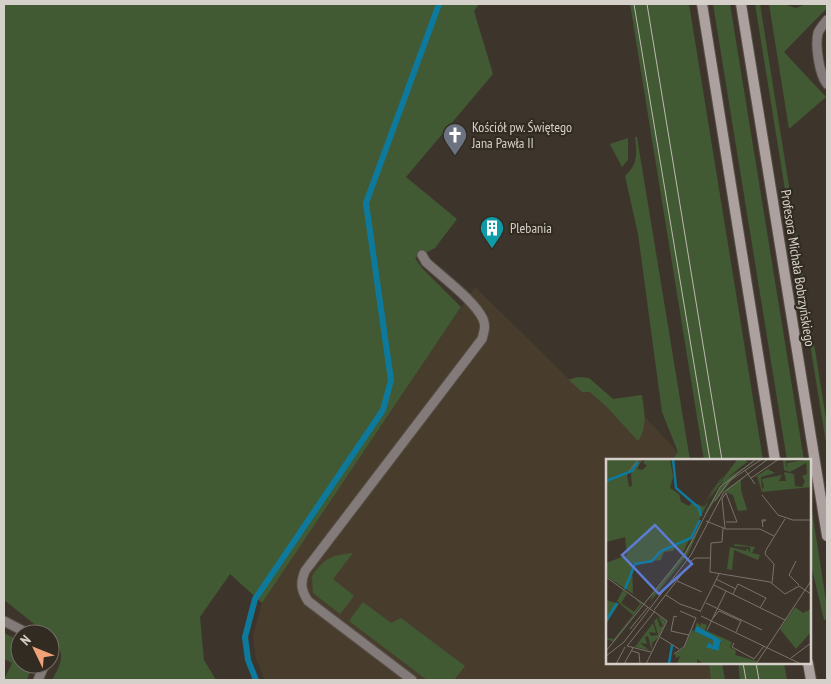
<svg xmlns="http://www.w3.org/2000/svg" width="831" height="684" font-family="'PT Sans Narrow',sans-serif">
<style>
.built{fill:#483d2d}
.green{fill:#425a33}
.lines{fill:none;stroke-linecap:round;stroke-linejoin:round}
.stream{stroke:#0d7a9d;stroke-width:6}
.lane-casing{stroke:#585148;stroke-width:11}
.secondary-casing{stroke:#585148;stroke-width:12}
.lane{stroke:#827b7a;stroke-width:9}
.secondary{stroke:#ada19f;stroke-width:10}
.tram{stroke:#beb8b2;stroke-width:1}
.labels{text-anchor:middle;stroke-width:4.5;stroke-linejoin:round;paint-order:stroke}
.poi-label{font-size:14px;fill:#d5d0ca;stroke:#322b21;text-anchor:start}
.street-label{font-size:14px;fill:#d5d0ca;stroke:#322b21}
.inset-river{fill:none;stroke:#0d7a9d;stroke-width:2.5}
.inset-road{fill:none;stroke:#7a736b;stroke-width:1}
.view{fill:#5d7cd3;fill-opacity:0.15;stroke:#5d7cd3;stroke-width:2.5}
.inset-edge{fill:none;stroke:#d5d0ca;stroke-width:2.5}
</style>
<rect width="100%" height="100%" fill="#3d352b"/>
<path class="built" d="M475 287 569 379 578 377 589 378 613 399 642 395 645 417 685 460H607V663H722L725 680H265L256 659 253 636 262 603Z"/>
<g class="green">
<path d="M4 4H479L474 11 493 74 406 177 457 219 435 248 415 258 422 268 461 307 262 603 230 574 200 617 204 660 216 680H52C58 669 66 657 57 644 54 640 51 639 50 634H47L4 600Z"/>
<path d="M630 4H689L763 460H704Z"/>
<path d="M713 4H730L804 460H787Z"/>
<path d="M755 4H760L827 425V449Z"/>
<path d="M769 4H783L796 8 806 4H827V8L784 52 826 97 789 129Z"/>
<path d="M635 137H637L690 460H672L678 452 662 412 638 234 625 176C638 165 637 153 635 137Z"/>
<path d="M628 138V160L622 167 610 144Z"/>
<path d="M578 377 589 378 613 399 642 395C644 410 648 428 638 441L606 406 590 392H582L569 380Z"/>
<path d="M810 498 827 607V619L824 620 810 560Z"/>
<path d="M353 553 333 579 354 596 340 614 313 593 312 576C326 557 330 556 353 553Z"/>
<path d="M363 602 391 623 401 618 465 666 454 680H427L349 621Z"/>
<path d="M4 633 20 641V664H33L27 680H4L12 663 4 659Z"/>
<path d="M709 663H722L725 680H711Z"/>
<path d="M738 663H784L787 680H740Z"/>
</g>
<g class="lines">
<path class="stream" d="M256 680 248 660 245 637 255 599 383 410 391 380 366 203 439 4"/>
<g class="lane-casing">
<g id="lane">
<path d="M827 20C824 24 820 28 818 33 815 45 819 74 827 84"/>
<path d="M4 621 29 634"/>
<path d="M38 680 45 664"/>
<path d="M412 680 308 601C301 590 300 583 305 571L482 339C484 332 486 326 483 319 474 300 442 277 426 262L422 255"/>
</g>
</g>
<g class="secondary-casing">
<g id="secondary">
<path d="M702 4 775 460"/>
<path d="M741 4 827 536"/>
<path d="M808 663 811 680"/>
</g>
</g>
<use href="#lane" class="lane"/>
<use href="#secondary" class="secondary"/>
<g class="tram">
<path d="M634 4 710 460"/>
<path d="M647 4 722 460"/>
<path d="M743 663 746 680"/>
<path d="M756 663 759 680"/>
</g>
</g>
<defs>
<g id="church-pin" transform="scale(1.25)"><path d="M0 17L-7.5 6A9.5 9.5 0 1 1 7.5 6Z" fill="#6b7280" stroke="#322b21"/><path d="M-1.2-6h2.4v3.5h3.3v2.4h-3.3V6h-2.4V-.1h-3.3v-2.4h3.3Z" fill="#fff"/></g>
<g id="building-pin" transform="scale(1.25)"><path d="M0 17L-7.5 6A9.5 9.5 0 1 1 7.5 6Z" fill="#0f9aa8" stroke="#322b21"/><path d="M-4-6H4V6H1V3H-1V6H-4ZM-2.5-4.3h1.7v1.8h-1.7ZM.8-4.3h1.7v1.8H.8ZM-2.5-1h1.7V.8h-1.7ZM.8-1h1.7V.8H.8Z" fill="#fff"/></g>
</defs>
<g fill-rule="evenodd">
<use href="#church-pin" x="455" y="135"/>
<use href="#building-pin" x="492" y="228"/>
</g>
<g class="labels">
<g class="poi-label">
<text x="472" y="132">Kościół pw. Świętego<tspan x="472" dy="16">Jana Pawła II</tspan></text>
<text x="510" y="233">Plebania</text>
</g>
<g class="street-label">
<text transform="translate(798 268) rotate(81)" y="5">Profesora Michała Bobrzyńskiego</text>
</g>
</g>
<g transform="translate(606 459)">
<rect width="205" height="205" fill="#3d352b"/>
<path d="M0 0H32L21 16 23 28 26 27 25 15 32 2 36 1 31 10 36 11 41 7 37 3 41 0H64L67 18 64 29 73 35 75 43 83 47 87 43 98 48 103 41 77 93 69 89 67 92 58 93 55 101 26 105 27 135 0 117V104L21 96 19 78 0 83ZM140 0 141 3 116 23 103 40 110 28 97 47 106 32 119 14 112 26 131 1ZM152 0 131 15 97 57 118 21ZM177 0H194L180 2V11L181 4 205 0V28L156 33 151 17 147 19 162 10 169 14 155 18 156 30 158 28 156 20 176 16 173 22H180L178 13 188 15 189 27 196 28 199 22 196 17 201 15 200 4 184 13 178 11ZM141 16 135 21V31L141 51 132 52 127 36 119 33 110 48 115 39 122 29ZM97 62 82 95 44 143 47 136 41 142 78 94ZM129 85 149 88 146 94 154 96 152 101 128 91 126 111 121 110 124 88 140 92 141 89 144 94V88L128 87ZM17 131 21 135 15 144 28 153 34 145 29 139 36 145 8 183 0 180V179L8 180 27 156 11 142ZM0 141 13 145 0 165ZM189 148 197 154 205 150V173L190 190 174 170ZM52 157 60 162 53 178 46 184V192L42 177 39 178 41 185 34 184 43 191 29 188 47 164 50 174 43 173 45 177 52 176 48 162 51 159 54 168 57 167ZM91 163 94 167 95 164 101 166 99 171 126 183 124 188 130 192 129 196 151 202 148 205H98L91 200V205H71L74 197 70 199 69 195 78 189 86 171 107 181V187L103 183 101 186 110 192 115 184 95 170 89 169Z" fill="#425a33"/>
<path d="M91 167 115 181 112 192 100 188 103 183 107 187V181L88 172Z" fill="#0d7a9d"/>
<path class="inset-river" d="M67 0 70 29 93 49 95 57M0 22 26 12 32 3M19 130 29 105 46 102 55 92 85 79 94 61M0 162 11 144M63 205 66 186"/>
<path class="inset-road" d="M139 11 149 25M23 12 32 1 39 0M145 19 173 0M120 34 131 63H120M156 36 172 56 187 61H205M109 42 123 22 156 0M100 62 120 70H154L168 77M156 63 160 61H156L157 68M117 69 116 83 105 84 104 113 164 123 179 135 193 127 205 135M119 69 116 40 120 34M86 101 84 103 89 99H104M190 102 183 116 193 126M0 118 61 162 40 205M110 120 130 130M71 122 96 133M166 124 168 105 159 95 160 91 179 60M108 126 179 161M127 135 132 125 160 139 154 149M60 136 74 145 94 152M100 144 156 171M48 151 79 111M94 153 113 115M95 157 195 205M71 158 68 157 65 172 83 176M107 159 113 152 135 162 130 173M24 170 42 148M101 171 120 132M54 178 73 190M128 184 126 188 148 200 158 187M0 192 80 93 114 28 150 0M26 192 33 194 34 205M45 193 21 187 49 152M68 195 78 188 90 159 74 152M0 197 18 183 85 96 118 33 162 0M185 199 205 184M10 205 19 188M18 205 27 189M150 205 205 122"/>
<path class="view" d="M49 66 86 105 53 135 16 96Z"/>
<rect width="205" height="205" class="inset-edge"/>
</g>
<rect width="831" height="684" fill="none" stroke="#d5d0ca" stroke-width="10"/>
<g transform="translate(35 649) rotate(313)"><circle r="24" fill="#322b21" stroke="#736d65"/>
<path d="M0-4L9 19L0 12L-9 19Z" fill="#f0a279"/>
<text y="-8" font-size="14" font-weight="bold" text-anchor="middle" fill="#d5d0ca">N</text>
</g>
</svg>
